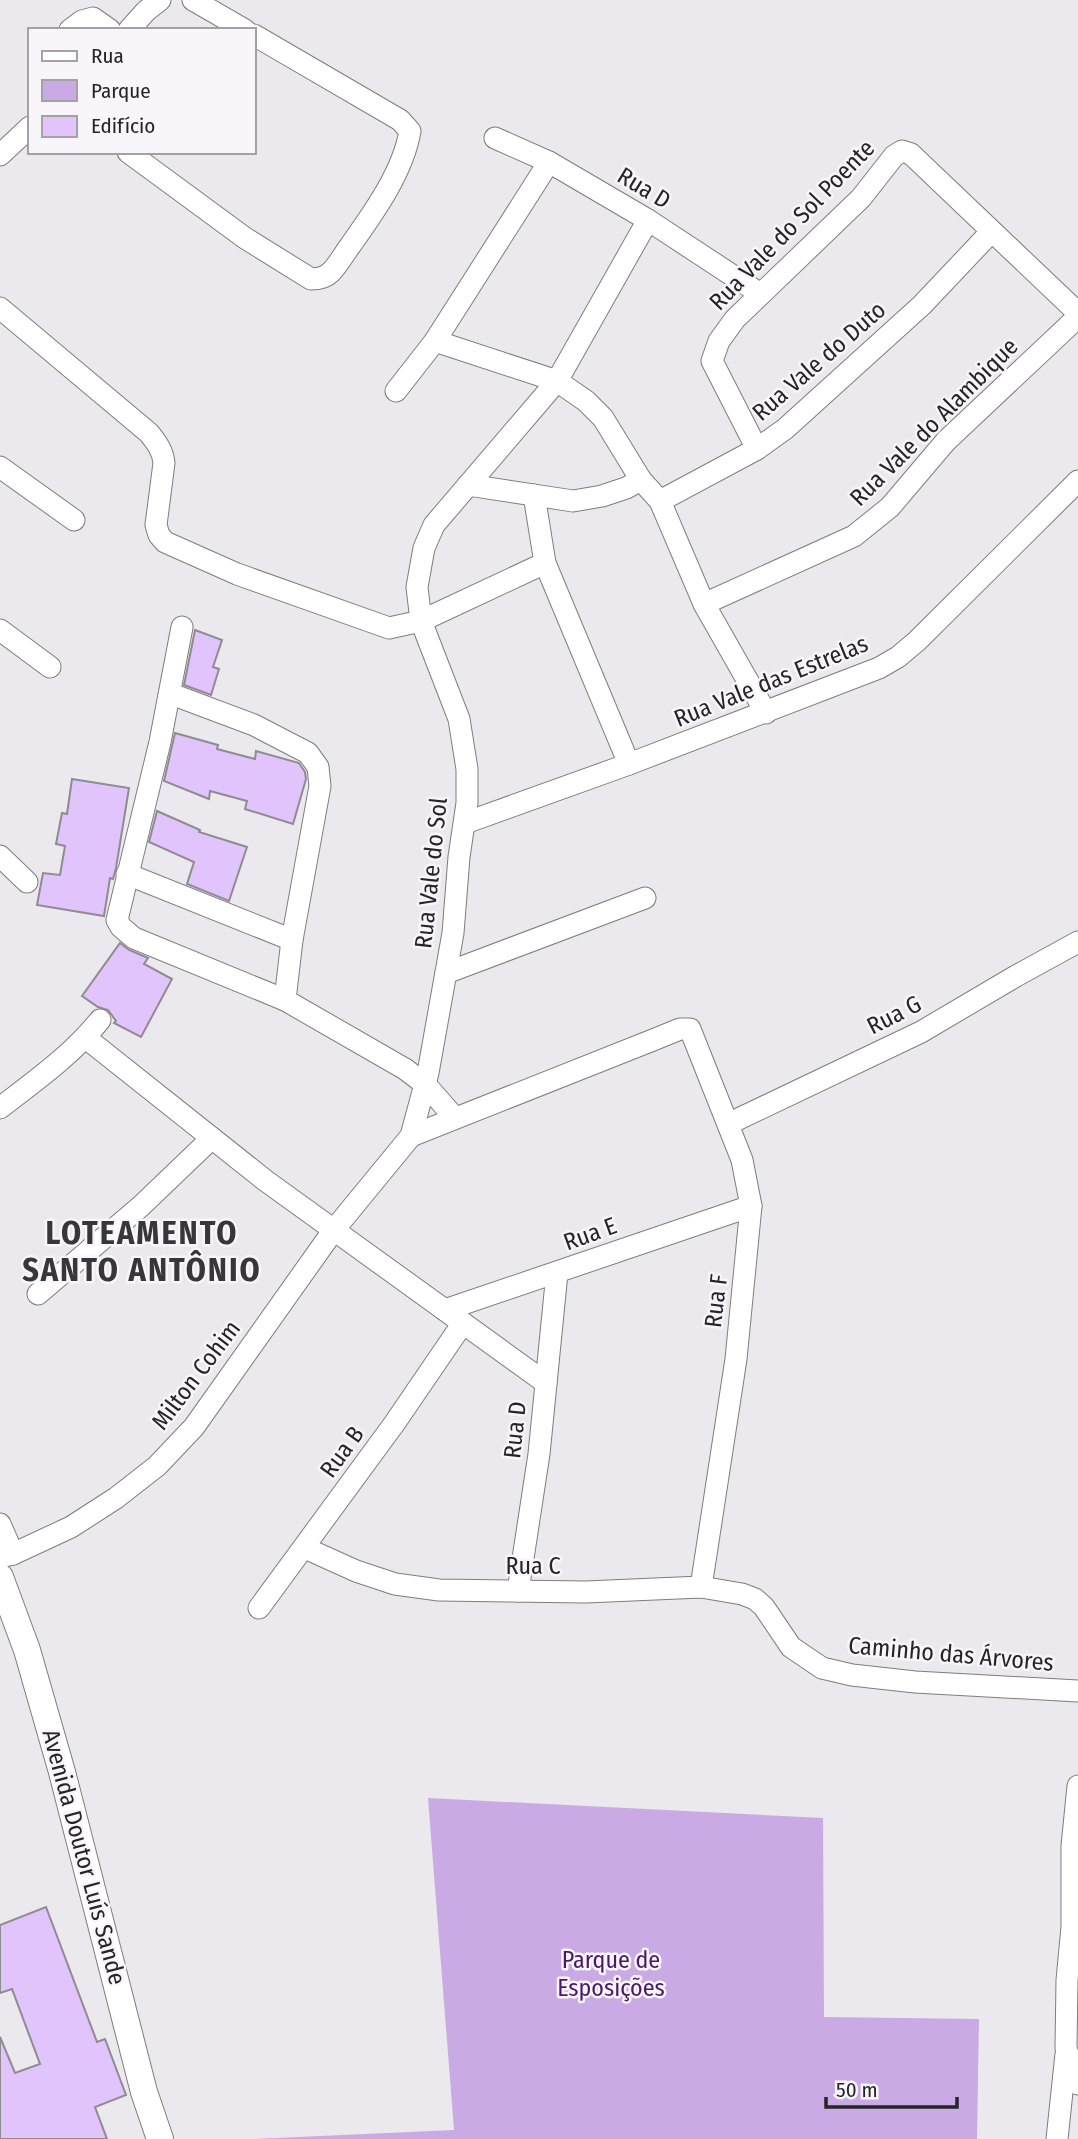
<svg xmlns="http://www.w3.org/2000/svg" width="1078" height="2139" font-family="'Fira Sans Condensed',sans-serif">
<style>
.green{fill:#c9aae4}
.building{fill:#e1c4fb;stroke:#8e8b91;stroke-width:2}
.lines{fill:none;stroke-linecap:round;stroke-linejoin:round}
.minor-casing{stroke:#7f7c81;stroke-width:23}
.tertiary-casing{stroke:#7f7c81;stroke-width:28}
.minor{stroke:#fff;stroke-width:21}
.tertiary{stroke:#fff;stroke-width:26}
.labels{text-anchor:middle;stroke-width:5;stroke-linejoin:round;paint-order:stroke}
.street-label{font-size:24px;fill:#252426;stroke:#f8f5fb}
.park-label{font-size:24px;fill:#491866;stroke:#f8f5fb}
.district-label{font-size:32px;font-weight:bold;letter-spacing:2px;fill:#39363b;stroke:#f8f5fb}
</style>
<rect width="100%" height="100%" fill="#ebe8ee"/>
<path class="green" d="M428 1798 823 1818 824 2017 979 2019 977 2139H254L454 2130Z"/>
<g class="building">
<path d="M195 630 222 640 213 667 219 669 211 695 184 685Z"/>
<path d="M175 733 218 745 217 749 255 759 256 751 299 763 305 772 306 779 293 824 245 809 247 801 210 791 209 799 164 781Z"/>
<path d="M72 779 129 788 116 868 113 879 110 878 104 916 37 905 43 873 60 875 65 846 56 844 62 813 67 814Z"/>
<path d="M157 811 200 830 199 832 247 847 229 901 187 884 194 862 149 842Z"/>
<path d="M120 943 129 950 148 958 144 964 172 979 141 1037 114 1023 116 1021 108 1010 98 1007 82 996Z"/>
<path d="M46 1907 97 2042 105 2039 126 2095 95 2107 107 2139H0V2037L15 2073 40 2064 12 1989 0 1993V1925Z"/>
</g>
<g class="lines">
<g class="minor-casing">
<g id="minor">
<path d="M193 0 245 30"/>
<path d="M70 30 82 21 93 18 110 30"/>
<path d="M129 30 146 11 160 0"/>
<path d="M495 138 549 162 648 220 759 293"/>
<path d="M128 152 245 238 311 279C318 279 325 278 331 272 338 265 344 254 350 246 374 212 403 172 410 131L400 120 254 35"/>
<path d="M0 155 30 127"/>
<path d="M0 308 149 433C157 443 163 451 164 463L156 525 159 535 165 542 237 574 389 628 421 621 545 563"/>
<path d="M435 341 557 381 586 401 603 418 641 480 660 501 704 604 766 713"/>
<path d="M396 391 435 341 549 162"/>
<path d="M757 449 712 361 719 341 735 319 861 198 894 156 902 151 911 154 1078 313"/>
<path d="M0 467 74 520"/>
<path d="M468 485 573 501 602 496 626 488 641 480"/>
<path d="M534 495 545 563 629 764"/>
<path d="M660 501 757 449 785 429 922 305 991 232"/>
<path d="M704 604 854 536 890 507 946 441 1078 317"/>
<path d="M182 627 160 742 117 920 121 927 134 938 285 1000 405 1069 426 1085 455 1118"/>
<path d="M0 630 50 667"/>
<path d="M169 696 174 695 254 725 308 753 318 767 320 786 292 940 285 1000"/>
<path d="M465 823 629 764 879 668 898 657 917 641 1078 481"/>
<path d="M0 856 27 882"/>
<path d="M127 874 292 940"/>
<path d="M446 973 645 898"/>
<path d="M86 1038 266 1181 546 1383"/>
<path d="M0 1108C35 1081 72 1055 100 1020"/>
<path d="M728 1124 921 1032 1016 976 1078 942"/>
<path d="M411 1136 653 1040 680 1029H690L742 1160 751 1206 736 1359 701 1587"/>
<path d="M38 1294 141 1206 212 1138"/>
<path d="M445 1310 751 1206"/>
<path d="M0 1524 13 1554"/>
<path d="M305 1548 356 1571 395 1584 439 1590 586 1592 701 1587 742 1594 755 1599 764 1607 791 1647 822 1668 852 1675 915 1682 1078 1691"/>
<path d="M0 1557 13 1554 71 1527 116 1498 157 1466 194 1427 333 1231 411 1136 428 1073 453 933 459 857 467 803V769L459 719 421 621 417 587 424 548 434 525 557 381 648 220"/>
<path d="M518 1591 539 1454 557 1273"/>
<path d="M259 1608 394 1424 463 1323"/>
<path d="M1078 1786 1072 1846V1927L1067 1980 1066 2048 1078 2084"/>
<path d="M1057 2139 1066 2054"/>
</g>
</g>
<g class="tertiary-casing">
<path id="tertiary" d="M0 1577 27 1650 62 1772 144 2092 160 2139"/>
</g>
<use href="#minor" class="minor"/>
<use href="#tertiary" class="tertiary"/>
</g>
<g class="labels">
<g class="street-label">
<text transform="translate(644 188) rotate(31)" y="8">Rua D</text>
<text transform="translate(792 225) rotate(-46)" y="8">Rua Vale do Sol Poente</text>
<text transform="translate(819 361) rotate(-41)" y="8">Rua Vale do Duto</text>
<text transform="translate(934 422) rotate(-45)" y="8">Rua Vale do Alambique</text>
<text transform="translate(771 681) rotate(-22)" y="8">Rua Vale das Estrelas</text>
<text transform="translate(431 873) rotate(-84)" y="8">Rua Vale do Sol</text>
<text transform="translate(894 1015) rotate(-27)" y="8">Rua G</text>
<text transform="translate(590 1234) rotate(-20)" y="8">Rua E</text>
<text transform="translate(716 1301) rotate(-83)" y="8">Rua F</text>
<text transform="translate(196 1375) rotate(-53)" y="8">Milton Cohim</text>
<text transform="translate(515 1430) rotate(-84)" y="8">Rua D</text>
<text transform="translate(342 1452) rotate(-54)" y="8">Rua B</text>
<text x="533" y="1574">Rua C</text>
<text transform="translate(951 1654) rotate(5)" y="8">Caminho das Árvores</text>
<text transform="translate(84 1857) rotate(75)" y="8">Avenida Doutor Luís Sande</text>
</g>
<g class="park-label">
<text x="611" y="1968">Parque de<tspan x="611" dy="28">Esposições</tspan></text>
</g>
<g class="district-label">
<text x="142" y="1244">LOTEAMENTO<tspan x="142" dy="37">SANTO ANTÔNIO</tspan></text>
</g>
</g>
<rect x="28" y="28" width="228" height="126" fill="#f8f5fb" stroke="#a4a1a6" stroke-width="2"/>
<rect x="42" y="51" width="35" height="10" fill="#ffffff" stroke="#a4a1a6" stroke-width="2"/>
<text x="91" y="63" font-size="21" fill="#252426">Rua</text>
<rect x="42" y="80" width="35" height="21" fill="#c9aae4" stroke="#a4a1a6" stroke-width="2"/>
<text x="91" y="98" font-size="21" fill="#252426">Parque</text>
<rect x="42" y="116" width="35" height="21" fill="#e1c4fb" stroke="#a4a1a6" stroke-width="2"/>
<text x="91" y="133" font-size="21" fill="#252426">Edifício</text>
<path d="M826 2097v10h131v-10" fill="none" stroke="#252426" stroke-width="3.5"/>
<text x="836" y="2097" font-size="21" fill="#252426" stroke="#f8f5fb" stroke-width="5" paint-order="stroke">50 m</text>
</svg>
